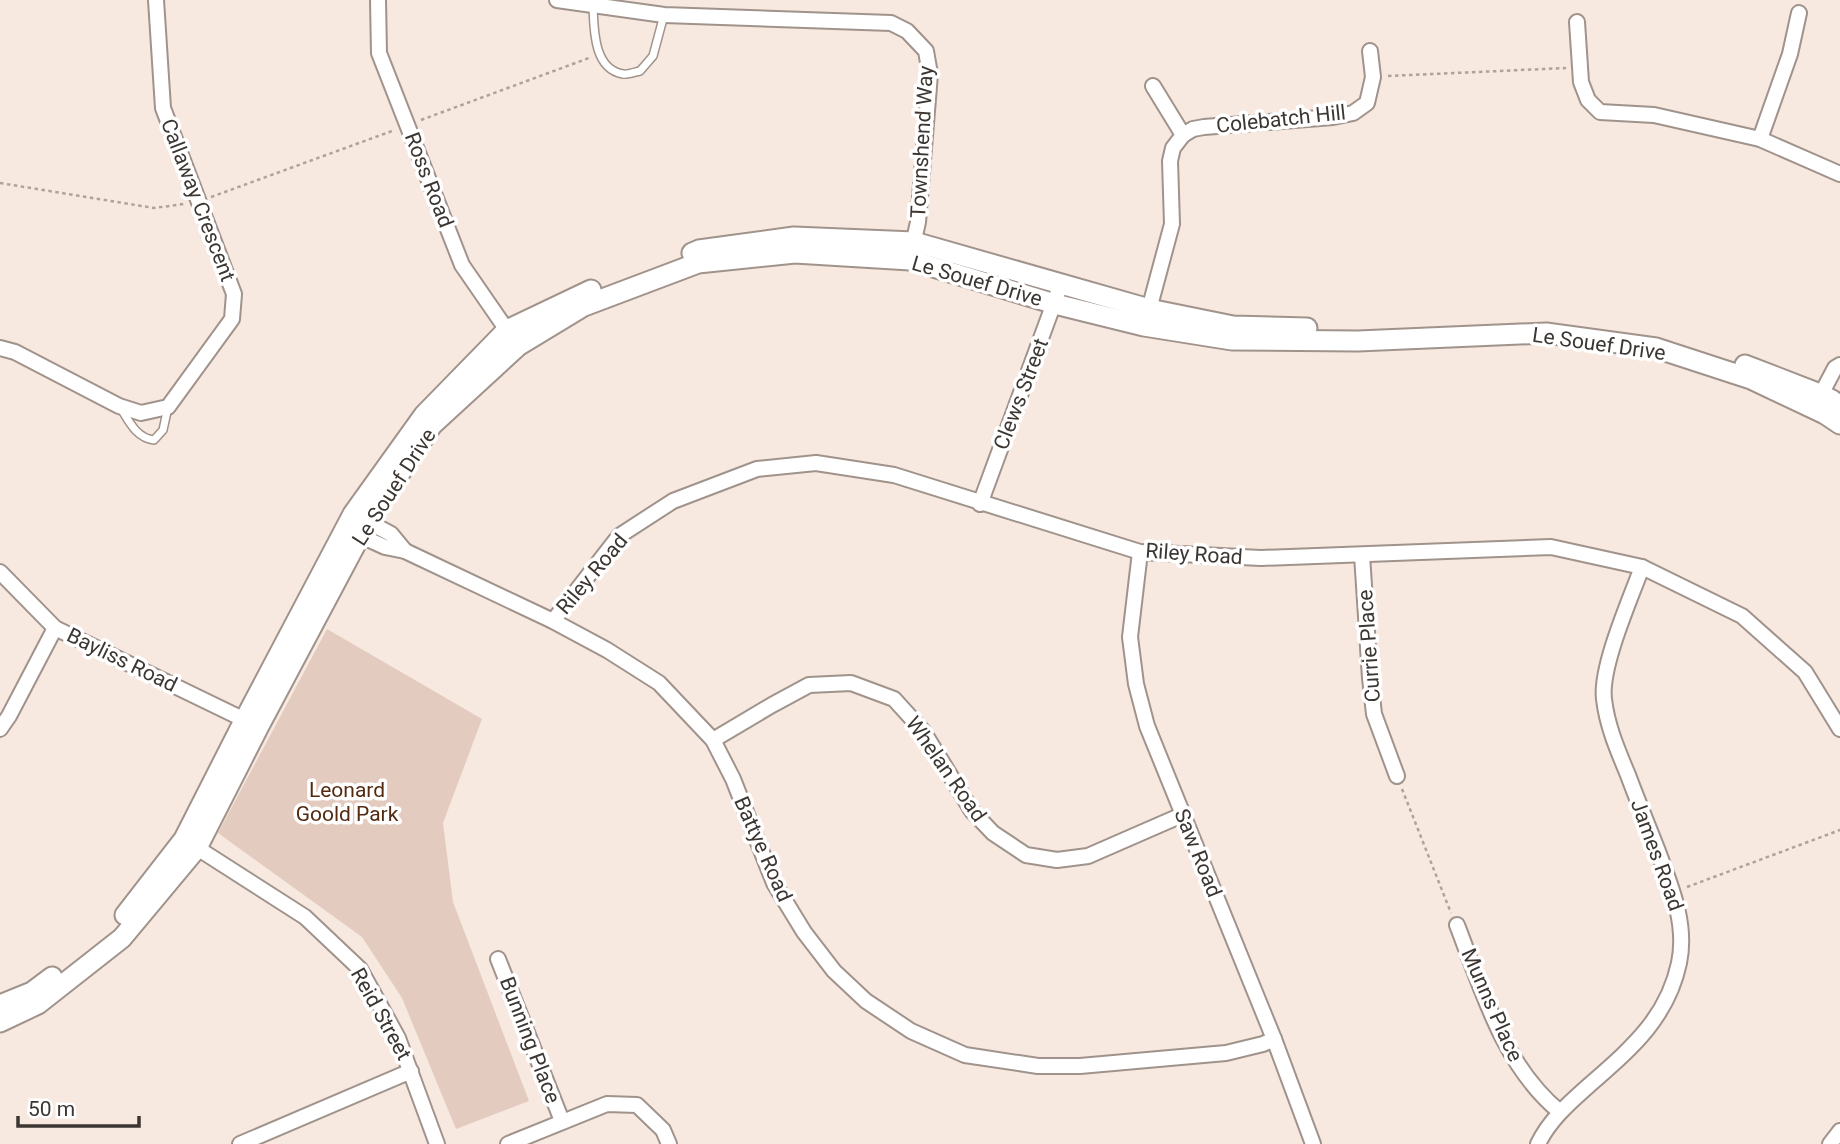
<svg xmlns="http://www.w3.org/2000/svg" width="1840" height="1144" font-family="Roboto,sans-serif">
<style>
.green{fill:#e3ccbf}
.lines{fill:none;stroke-linecap:round;stroke-linejoin:round}
.service-casing{stroke:#a0938b;stroke-width:10}
.minor-casing{stroke:#a0938b;stroke-width:18}
.tertiary-casing{stroke:#a0938b;stroke-width:23}
.path{stroke:#aea29c;stroke-width:2.5;stroke-dasharray:3.5 3.5;stroke-linecap:butt}
.service{stroke:#fff;stroke-width:7}
.minor{stroke:#fff;stroke-width:14}
.tertiary{stroke:#fff;stroke-width:19}
.labels{text-anchor:middle;stroke-width:7;stroke-linejoin:round;paint-order:stroke}
.street-label{font-size:21px;fill:#3c3633;stroke:#fff}
.park-label{font-size:21px;fill:#532b11;stroke:#fff}
</style>
<rect width="100%" height="100%" fill="#f7e8e0"/>
<path class="green" d="M327 629 482 719 443 823 453 902 529 1101 456 1129 402 998 362 937 218 833Z"/>
<g class="lines">
<g class="service-casing">
<g id="service">
<path d="M593 6C594 28 593 69 623 74 627 75 635 72 640 71L653 56 664 15"/>
<path d="M120 407C129 421 136 438 154 440L163 430 168 407"/>
</g>
</g>
<g class="minor-casing">
<g id="minor">
<path d="M378 0 379 53 462 265 511 336"/>
<path d="M557 0 664 15 891 23 907 31 926 51 930 74 918 222 912 249"/>
<path d="M1577 22 1581 82 1588 100 1600 112 1654 115 1760 139 1840 174"/>
<path d="M1183 135 1193 129 1204 127 1333 117 1353 113 1367 103 1373 77 1370 51"/>
<path d="M1760 139 1790 54 1799 13"/>
<path d="M1147 317 1172 224 1170 161 1173 148 1183 135 1153 86"/>
<path d="M0 348 15 352 119 406 141 413 168 407 232 319 234 294 163 108 156 0"/>
<path d="M1817 402 1835 368 1840 365"/>
<path d="M980 504 1061 284"/>
<path d="M359 517 391 534 405 551"/>
<path d="M352 532 385 547 405 551 553 621 607 650 659 683 713 740 733 779 774 883 804 932 834 971 866 1001 911 1031 965 1055 1038 1066H1080L1226 1053 1263 1044 1274 1039"/>
<path d="M1140 552 1130 637 1136 684 1147 726 1274 1039 1313 1144"/>
<path d="M1362 555 1370 678 1374 714 1397 776"/>
<path d="M0 572 55 628 251 723"/>
<path d="M553 621 619 536 673 501 757 469 816 463 894 475 1140 552 1261 558 1551 547 1642 567 1742 616 1805 672 1840 729"/>
<path d="M0 729 9 716 55 628"/>
<path d="M713 740 772 705 809 685 851 683 894 699 923 731 972 811 993 833 1026 855 1057 860 1088 856 1182 815"/>
<path d="M191 844 305 917 360 969 398 1038 437 1144"/>
<path d="M1457 925C1483 992 1503 1065 1560 1112"/>
<path d="M498 959 562 1121"/>
<path d="M240 1144 411 1071"/>
<path d="M508 1144 607 1104 637 1105 663 1130 669 1144"/>
<path d="M1538 1144C1549 1121 1568 1104 1586 1088 1628 1051 1667 1020 1679 963 1687 925 1672 889 1659 854 1649 828 1638 802 1628 775 1618 751 1607 726 1604 699 1600 667 1630 600 1642 567"/>
<path d="M1830 1144 1840 1131"/>
</g>
</g>
<g class="tertiary-casing">
<g id="tertiary">
<path d="M692 253 699 250 794 237 914 242 1149 309 1233 326 1307 328"/>
<path d="M1745 365 1820 394 1832 400 1840 406"/>
<path d="M125 915 184 839 245 719 353 514 424 415 507 330 591 290"/>
<path d="M0 1005 32 992 52 977"/>
<path d="M0 1022 38 1004 122 938 197 848 259 726 368 521 432 425 518 346 584 306 698 263 795 253 910 260 1055 304 1144 326 1232 340 1358 341 1546 333 1656 348 1751 379 1825 414 1840 424"/>
</g>
</g>
<g class="path">
<path d="M1388 76 1566 68"/>
<path d="M421 120 589 58"/>
<path d="M0 183 154 208 184 204"/>
<path d="M211 197 392 131"/>
<path d="M1402 789 1451 913"/>
<path d="M1687 887 1840 830"/>
</g>
<use href="#service" class="service"/>
<use href="#minor" class="minor"/>
<use href="#tertiary" class="tertiary"/>
</g>
<g class="labels">
<g class="street-label">
<text transform="translate(1281 119) rotate(-6)" y="7">Colebatch Hill</text>
<text transform="translate(922 142) rotate(-87)" y="7">Townshend Way</text>
<text transform="translate(429 180) rotate(69)" y="7">Ross Road</text>
<text transform="translate(198 200) rotate(69)" y="7">Callaway Crescent</text>
<text transform="translate(977 281) rotate(16)" y="7">Le Souef Drive</text>
<text transform="translate(1599 344) rotate(8)" y="7">Le Souef Drive</text>
<text transform="translate(1021 394) rotate(-69)" y="7">Clews Street</text>
<text transform="translate(394 487) rotate(-57)" y="7">Le Souef Drive</text>
<text transform="translate(1194 554) rotate(4)" y="7">Riley Road</text>
<text transform="translate(592 574) rotate(-50)" y="7">Riley Road</text>
<text transform="translate(1369 646) rotate(-94)" y="7">Currie Place</text>
<text transform="translate(122 660) rotate(26)" y="7">Bayliss Road</text>
<text transform="translate(946 769) rotate(55)" y="7">Whelan Road</text>
<text transform="translate(763 849) rotate(66)" y="7">Battye Road</text>
<text transform="translate(1198 853) rotate(68)" y="7">Saw Road</text>
<text transform="translate(1657 855) rotate(70)" y="7">James Road</text>
<text transform="translate(1492 1005) rotate(66)" y="7">Munns Place</text>
<text transform="translate(381 1014) rotate(61)" y="7">Reid Street</text>
<text transform="translate(530 1040) rotate(69)" y="7">Bunning Place</text>
</g>
<g class="park-label">
<text x="347" y="797">Leonard<tspan x="347" dy="24">Goold Park</tspan></text>
</g>
</g>
<path d="M18 1116v10h121v-10" fill="none" stroke="#3c3633" stroke-width="3.5"/>
<text x="28" y="1116" font-size="21" fill="#3c3633" stroke="#ffffff" stroke-width="5" paint-order="stroke">50 m</text>
</svg>
